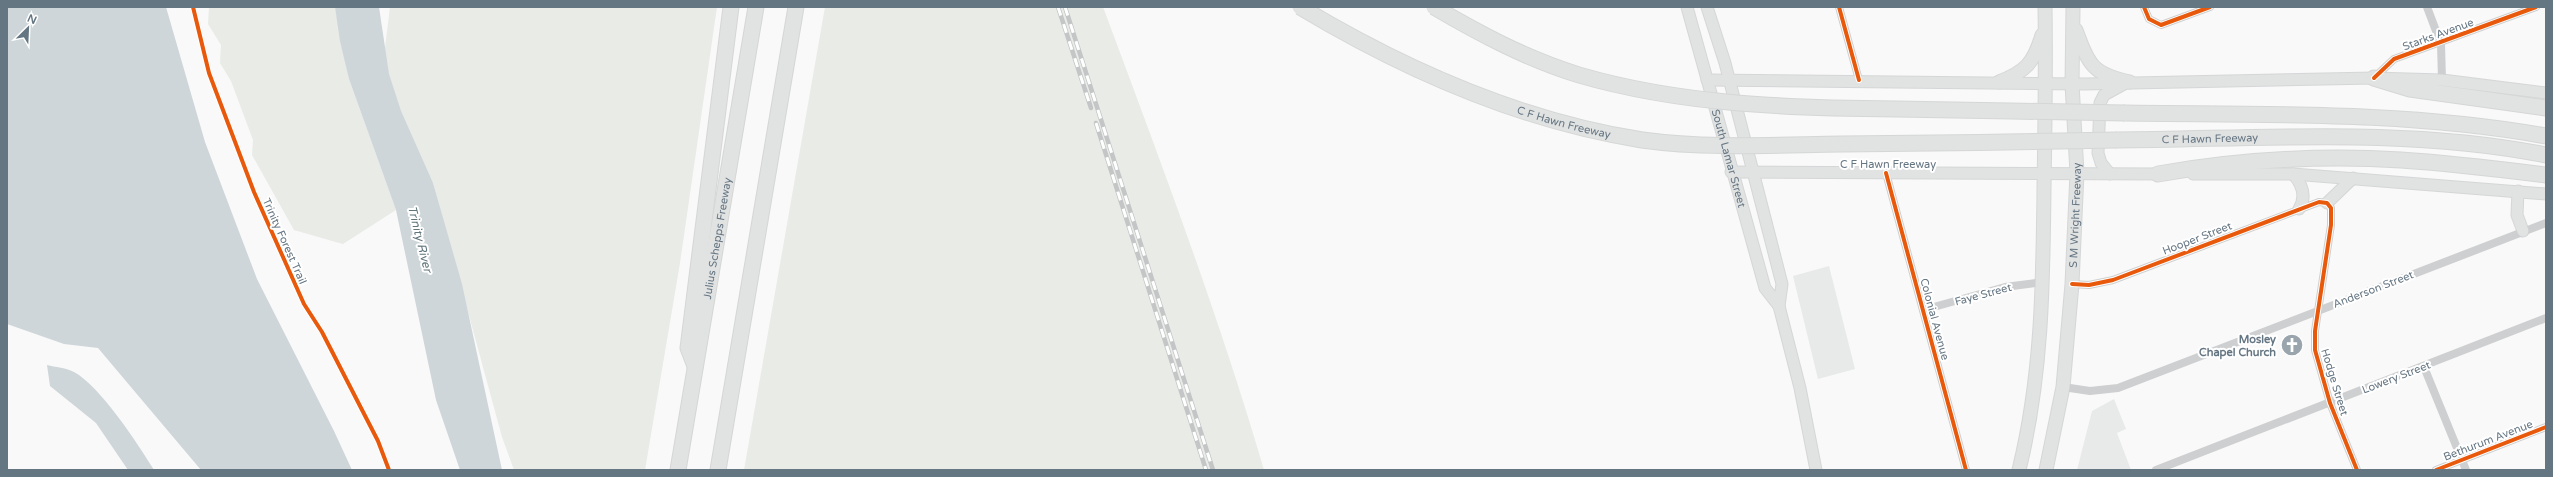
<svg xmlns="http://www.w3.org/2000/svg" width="2553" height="477" font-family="'Varela Round',sans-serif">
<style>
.built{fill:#e8e9e9}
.green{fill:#e8ebe6}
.water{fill:#ced6d9}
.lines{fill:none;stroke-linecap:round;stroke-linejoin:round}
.secondary-casing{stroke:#d5d6d7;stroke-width:13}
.primary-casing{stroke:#d5d6d7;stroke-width:15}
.highway-casing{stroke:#d5d6d6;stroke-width:17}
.street{stroke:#cecfd0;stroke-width:8}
.secondary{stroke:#e1e2e2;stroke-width:11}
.primary{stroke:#e1e2e2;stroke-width:13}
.highway{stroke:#e1e2e2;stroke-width:15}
.rail-casing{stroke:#c3c5c6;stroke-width:4.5}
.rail{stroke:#fff;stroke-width:3;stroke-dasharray:9;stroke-linecap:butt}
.highway-bridge-casing{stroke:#d5d6d6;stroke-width:17;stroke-linecap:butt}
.highway-bridge{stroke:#e1e2e2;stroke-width:15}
.cycleway-casing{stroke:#fff;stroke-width:6}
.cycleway{stroke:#e8590c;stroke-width:4}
.labels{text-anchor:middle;stroke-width:4;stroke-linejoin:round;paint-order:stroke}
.street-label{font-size:11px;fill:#657683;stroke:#fff}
.poi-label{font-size:11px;font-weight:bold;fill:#657683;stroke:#fff;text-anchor:end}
.water-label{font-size:12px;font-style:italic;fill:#60757c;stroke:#fff}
</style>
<rect width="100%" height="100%" fill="#f9f9f9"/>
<g class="built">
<path d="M1829 266 1855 369 1818 379 1793 276Z"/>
<path d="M2114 399 2126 429 2117 433 2131 470H2077L2092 411Z"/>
</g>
<g class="green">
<path d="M209 7H335L349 79 396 210 343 244 294 230 252 155 253 140 231 81 220 63 221 45 208 24Z"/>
<path d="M390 7H717L680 263 645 470H514L502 437 433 183 395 139 383 64Z"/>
<path d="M825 7H1103C1160 160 1218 313 1264 470H744Z"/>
</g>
<g class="water">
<path d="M7 7H166L205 142 257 279 334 431 352 470H201L98 348 64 344 7 324Z"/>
<path d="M335 7H379L389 74 401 111 433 183 462 284 502 470H460L436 400 396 210 349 79 340 41Z"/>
<path d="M47 365C55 367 67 368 74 372 100 386 138 444 154 470H128L96 423 50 386Z"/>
</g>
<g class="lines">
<g class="secondary-casing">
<g id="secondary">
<path id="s1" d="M1687 7 1765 288 1779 306 1782 284 1725 63 1707 7"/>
<path d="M1707 80 2084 84 2374 78 2442 80 2546 93"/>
<path d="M1731 172 2164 174"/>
<path d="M2110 174 2101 163 2098 153 2100 103 2104 95 2124 84"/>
<path d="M2193 174H2293L2546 194"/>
<path d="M2293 174C2302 184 2307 196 2299 209"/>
<path d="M2518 191 2517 215 2523 231"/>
<path d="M2327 203 2353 178"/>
<path d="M1779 306 1800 388 1816 470"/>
</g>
</g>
<g class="primary-casing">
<g id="primary">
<path d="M2076 30C2089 65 2092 74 2130 82"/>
<path d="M1999 82C2025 72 2034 63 2042 35"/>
<path d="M2019 470C2042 376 2043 286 2044 189 2045 128 2046 68 2045 7"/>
<path id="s2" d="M2046 470 2063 387 2072 284 2077 173 2072 84 2073 7"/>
</g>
</g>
<g class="highway-casing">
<g id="highway">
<path d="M2374 78 2410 89 2546 108"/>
<path d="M2125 113C2265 115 2407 111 2546 136"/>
<path id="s3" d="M2117 140C2259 139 2407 127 2546 155"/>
<path d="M2158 174C2238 160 2320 155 2401 160 2449 163 2498 169 2546 175"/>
<path d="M695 366 688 348 731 7"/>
<path id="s4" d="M678 470 756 7"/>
<path d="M718 470 796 7"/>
</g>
</g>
<g class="street">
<path d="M1839 7 1859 80"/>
<path d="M2144 7 2149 19 2161 25 2210 7"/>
<path d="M2427 7 2441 44 2442 80"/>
<path d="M2374 78 2394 59 2536 7"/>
<path d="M1886 173 1966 470"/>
<path d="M2072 284 2089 285 2113 280 2319 202 2327 203 2331 208V225L2315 331V350L2330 403 2357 470"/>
<path d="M1923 310 2005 287 2043 282"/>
<path d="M2424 367 2466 470"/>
<path d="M2063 387 2090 391 2118 388 2546 223"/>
<path d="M2156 470 2546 318"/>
<path d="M2436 470 2546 427"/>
</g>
<use href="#secondary" class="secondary"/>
<use href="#primary" class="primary"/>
<use href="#highway" class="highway"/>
<g class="rail-casing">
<g id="rail">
<path d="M1058 7 1091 108"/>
<path d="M1065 7 1213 470"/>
<path d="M1096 123 1206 470"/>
</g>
</g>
<use href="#rail" class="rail"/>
<g class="highway-bridge-casing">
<g id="highway-bridge">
<path id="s5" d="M1300 7C1405 70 1521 121 1642 140 1708 149 1775 145 1842 144 1934 143 2025 142 2117 140"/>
<path d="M1434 7C1480 34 1527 59 1579 75 1682 105 1790 108 1897 109 1973 110 2049 112 2125 113"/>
</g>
</g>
<use href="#highway-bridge" class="highway-bridge"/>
<g class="cycleway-casing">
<g id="cycleway">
<path d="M193 7 209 73 254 192 304 304 322 332 378 441 389 470"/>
<path d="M1839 7 1859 80"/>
<path d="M2144 7 2149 19 2161 25 2210 7"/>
<path d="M2374 78 2394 59 2536 7"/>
<path d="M1886 173 1966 470"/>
<path d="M2072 284 2089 285 2113 280 2319 202 2327 203 2331 208V225L2315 331V350L2330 403 2357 470"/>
<path d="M2436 470 2546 427"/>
</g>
</g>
<use href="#cycleway" class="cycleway"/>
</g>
<defs>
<g id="church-disc" transform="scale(1.15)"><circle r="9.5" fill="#99a4ac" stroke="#fff"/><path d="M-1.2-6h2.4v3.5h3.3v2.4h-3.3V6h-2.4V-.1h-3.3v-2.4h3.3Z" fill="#fff"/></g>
</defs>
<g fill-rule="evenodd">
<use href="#church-disc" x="2292" y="345"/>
</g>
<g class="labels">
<g class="street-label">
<text transform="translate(2438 34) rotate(-20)" y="4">Starks Avenue</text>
<text dy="4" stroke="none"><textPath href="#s5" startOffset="289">C F Hawn Freeway</textPath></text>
<text dy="4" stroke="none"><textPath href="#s3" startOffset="93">C F Hawn Freeway</textPath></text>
<text dy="4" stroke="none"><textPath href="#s1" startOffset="157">South Lamar Street</textPath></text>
<text x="1888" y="168">C F Hawn Freeway</text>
<text dy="4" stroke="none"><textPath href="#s2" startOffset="257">S M Wright Freeway</textPath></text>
<text dy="4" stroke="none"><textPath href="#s4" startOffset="235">Julius Schepps Freeway</textPath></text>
<text transform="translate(2197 238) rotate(-21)" y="4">Hooper Street</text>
<text transform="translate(285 241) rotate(66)" y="4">Trinity Forest Trail</text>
<text transform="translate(2373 289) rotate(-21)" y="4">Anderson Street</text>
<text transform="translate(1983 294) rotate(-15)" y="4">Faye Street</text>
<text transform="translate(1935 319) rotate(75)" y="4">Colonial Avenue</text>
<text transform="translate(2396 377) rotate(-21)" y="4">Lowery Street</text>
<text transform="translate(2335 382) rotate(73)" y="4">Hodge Street</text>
<text transform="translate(2488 440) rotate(-21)" y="4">Bethurum Avenue</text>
</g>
<g class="poi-label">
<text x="2276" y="343">Mosley<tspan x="2276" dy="13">Chapel Church</tspan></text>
</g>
<g class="water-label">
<text transform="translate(420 239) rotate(76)" y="4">Trinity River</text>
</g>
</g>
<rect width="2553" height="477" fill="none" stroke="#657683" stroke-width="16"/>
<g transform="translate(28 28) rotate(24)" stroke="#ffffff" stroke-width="3" paint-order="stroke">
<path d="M0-3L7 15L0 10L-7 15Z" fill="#657683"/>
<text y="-6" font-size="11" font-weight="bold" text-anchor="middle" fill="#657683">N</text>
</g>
</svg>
